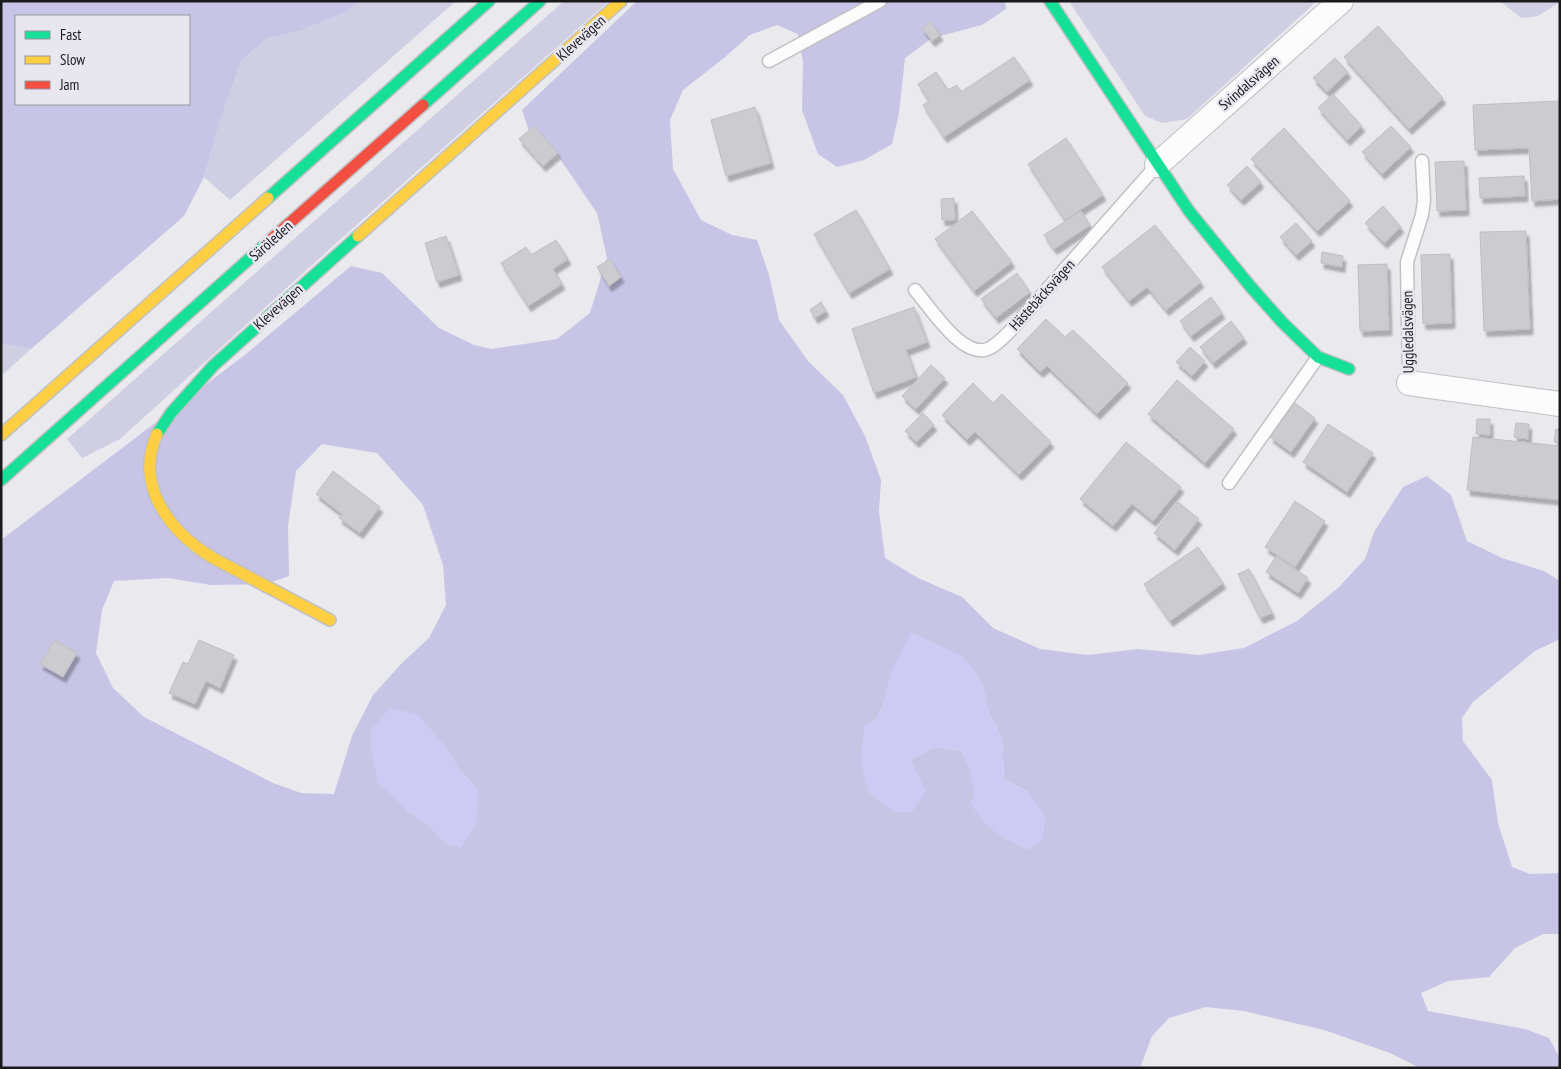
<svg xmlns="http://www.w3.org/2000/svg" width="1561" height="1069" font-family="'PT Sans Narrow',sans-serif">
<style>
.green{fill:#d0cee3}
.forest{fill:#c7c4e5;fill-rule:evenodd}
.water{fill:#cecaf3}
.building{fill:#ccccd0;stroke:#bfbfc2;filter:url(#shadow)}
.lines{fill:none;stroke-linecap:round;stroke-linejoin:round}
.lane-casing{stroke:#c1c1c4;stroke-width:15}
.street-casing{stroke:#c1c1c4;stroke-width:26}
.fast-casing{stroke:#c1c1c4;stroke-width:14}
.slow-casing{stroke:#c1c1c4;stroke-width:14}
.jam-casing{stroke:#c1c1c4;stroke-width:14}
.lane{stroke:#fcfcfc;stroke-width:12}
.street{stroke:#fcfcfc;stroke-width:24}
.fast{stroke:#16e098;stroke-width:11}
.slow{stroke:#ffcf43;stroke-width:11}
.jam{stroke:#f24e42;stroke-width:11}
.labels{text-anchor:middle;stroke-width:5;stroke-linejoin:round;paint-order:stroke}
.street-label{font-size:15px;fill:#1a1a1d;stroke:#e8e7f0}
</style>
<defs>
<filter id="shadow"><feDropShadow dx="3" dy="5.5" stdDeviation="1" flood-color="#0004"/></filter>
</defs>
<rect width="100%" height="100%" fill="#e9e9ee"/>
<g class="green">
<path d="M359 1H456L230 200 204 177 220 121 241 61 267 38 300 31 346 12Z"/>
<path d="M564 1H609L343 237 120 439 82 458 67 439Z"/>
<path d="M1069 1H1317L1187 119 1162 123 1145 116Z"/>
<path d="M1500 1H1560V2L1538 16 1521 18Z"/>
<path d="M1 343 31 349 1 376Z"/>
</g>
<g class="forest">
<path d="M1 1H359L346 12 300 31 267 38 241 61 220 121 204 177 184 216 31 349 1 343ZM16 16H189V104H16Z"/>
<path d="M637 1H1005L1006 9 982 25 932 38 905 58 899 113 892 144 864 160 837 167 818 154 802 110 803 62 798 34 777 25 750 35 724 58 683 90 670 120 673 169 701 220 732 235 757 240 769 275 779 320 808 361 843 395 865 436 881 480 879 511 885 558 918 578 962 597 993 628 1040 649 1088 655 1138 649 1199 655 1244 648 1297 621 1338 588 1365 559 1374 532 1403 487 1427 476 1451 495 1467 541 1502 558 1544 571 1560 581V639L1535 651 1473 702 1462 718 1463 741 1492 780 1498 823 1512 867 1530 874 1560 873V934H1543L1515 948 1489 977 1448 981 1421 993 1428 1011 1525 1029 1549 1038 1560 1059V1068H1420L1390 1053 1324 1030 1244 1011 1206 1007 1169 1018 1152 1036 1140 1068H1V540L246 354 351 266 382 273 439 328 474 345 492 349 557 339 590 313 607 258 597 213 558 156 530 134 522 110ZM322 444 377 453 423 505 443 565 446 605 429 638 402 663 373 695 352 736 334 794 301 793 273 783 144 717 113 688 96 653 102 610 114 581 168 578 211 585 266 584 289 576 288 526 296 471ZM974 670 983 686 987 709 1002 738 1004 779 1028 792 971 804 975 792 970 770 962 751 935 747 910 760 912 812 894 811 869 792 864 726 875 721 883 705 892 671ZM443 743 458 768 479 791 446 844 429 825 407 811Z"/>
</g>
<g class="water">
<path d="M911 632 962 656 974 670 983 686 987 709 1002 738 1004 779 1028 792 1045 816 1043 840 1029 850C1001 838 987 830 971 804L975 792 970 770 962 751 935 747 911 760 926 791 912 812H894L869 792 861 763 864 726 875 721 883 705 892 671Z"/>
<path d="M390 708 417 714 443 743 458 768 479 791 476 824 461 848 446 844 429 825 407 811 378 783 371 749V729Z"/>
</g>
<g class="building">
<path d="M931 22 940 35 932 41 922 28Z"/>
<path d="M1378 26 1443 98 1409 129 1344 57Z"/>
<path d="M1014 57 1030 80 944 137 923 105 929 101 918 84 936 72 948 90 957 85 961 92Z"/>
<path d="M1335 58 1348 72 1327 92 1313 78Z"/>
<path d="M1333 94 1362 126 1347 140 1318 108Z"/>
<path d="M1560 101V199L1532 201 1529 148 1475 150 1473 105Z"/>
<path d="M755 107 771 163 726 176 711 120Z"/>
<path d="M534 126 558 153 543 166 519 139Z"/>
<path d="M1391 126 1411 147 1382 174 1362 152Z"/>
<path d="M1284 128 1350 201 1317 231 1251 159Z"/>
<path d="M1066 138 1103 195 1065 220 1028 164Z"/>
<path d="M1464 161 1466 210 1437 211 1435 162Z"/>
<path d="M1247 166 1261 182 1241 200 1227 185Z"/>
<path d="M1524 176 1525 196 1480 198 1479 178Z"/>
<path d="M954 198 955 220H942L941 199Z"/>
<path d="M1383 206 1401 227 1384 243 1365 223Z"/>
<path d="M856 210 890 269 849 293 814 234Z"/>
<path d="M972 211 1012 262 974 291 935 239Z"/>
<path d="M1081 211 1090 225 1054 249 1044 235Z"/>
<path d="M1296 223 1312 241 1296 255 1280 237Z"/>
<path d="M1155 225 1201 282 1166 310 1147 287 1129 301 1102 267Z"/>
<path d="M1526 231 1530 329 1484 331 1480 232Z"/>
<path d="M446 236 459 275 437 282 425 243Z"/>
<path d="M556 240 568 259 553 269 562 284 528 306 501 263 526 247 531 255Z"/>
<path d="M1322 252 1343 256 1342 267 1321 263Z"/>
<path d="M1450 254 1452 323 1423 324 1421 255Z"/>
<path d="M610 259 621 277 609 286 597 267Z"/>
<path d="M1387 264 1389 330 1360 331 1358 265Z"/>
<path d="M1017 273 1030 292 996 318 981 299Z"/>
<path d="M1211 297 1222 313 1191 336 1180 321Z"/>
<path d="M821 302 826 311 815 318 810 310Z"/>
<path d="M914 307 927 342 906 350 916 377 874 393 852 329Z"/>
<path d="M1046 319 1065 337 1073 330 1128 383 1097 414 1047 366 1040 372 1017 349Z"/>
<path d="M1231 321 1244 338 1213 363 1200 347Z"/>
<path d="M1190 347 1205 361 1192 376 1176 362Z"/>
<path d="M931 365 945 378 916 409 902 396Z"/>
<path d="M1177 380 1234 429 1205 463 1148 414Z"/>
<path d="M973 383 993 403 1002 394 1051 442 1019 475 975 432 967 440 942 415Z"/>
<path d="M1295 403 1315 418 1291 452 1270 437Z"/>
<path d="M923 413 934 425 916 442 905 431Z"/>
<path d="M1477 419H1490V435L1476 434Z"/>
<path d="M1516 423 1529 424 1528 439 1514 437Z"/>
<path d="M1328 424 1373 453 1347 492 1303 462Z"/>
<path d="M1556 429H1560V444L1554 442Z"/>
<path d="M1473 437 1560 446V500L1467 490Z"/>
<path d="M1126 442 1181 487 1153 521 1132 504 1113 526 1080 499Z"/>
<path d="M333 471 380 507 360 533 339 518 342 514 316 494Z"/>
<path d="M1295 501 1325 521 1295 567 1265 547Z"/>
<path d="M1178 502 1199 519 1175 550 1154 533Z"/>
<path d="M1198 547 1223 583 1170 621 1144 584Z"/>
<path d="M1276 556 1308 578 1298 593 1266 572Z"/>
<path d="M1249 569 1272 613 1260 618 1238 574Z"/>
<path d="M54 640 77 653 63 677 40 664Z"/>
<path d="M199 640 234 655 220 688 206 681 195 704 169 693 183 662 188 664Z"/>
</g>
<g class="lines">
<g class="lane-casing">
<g id="lane">
<path d="M769 61 880 1"/>
<path d="M915 290C930 307 964 362 990 348 998 344 1005 336 1011 330L1157 165"/>
<path d="M1409 383 1407 262 1422 215 1424 200 1422 161"/>
<path d="M1229 483 1318 357"/>
</g>
</g>
<g class="street-casing">
<g id="street">
<path d="M1157 165 1341 1"/>
<path d="M1409 383 1560 404"/>
</g>
</g>
<g class="fast-casing">
<g id="fast">
<path d="M1050 1 1189 211 1250 286 1282 322 1318 357 1349 369"/>
<path d="M423 105 540 1"/>
<path d="M268 198 489 1"/>
<path d="M157 434 171 413 213 366 358 236"/>
<path d="M1 480 267 243"/>
</g>
</g>
<g class="slow-casing">
<g id="slow">
<path d="M358 236 621 1"/>
<path d="M157 434C134 486 170 532 213 558L330 620"/>
<path d="M1 435 268 198"/>
</g>
</g>
<g class="jam-casing">
<path id="jam" d="M267 243 423 105"/>
</g>
<use href="#lane" class="lane"/>
<use href="#street" class="street"/>
<use href="#fast" class="fast"/>
<use href="#slow" class="slow"/>
<use href="#jam" class="jam"/>
</g>
<g class="labels">
<g class="street-label">
<text transform="translate(581 38) rotate(-42)" y="5">Klevevägen</text>
<text transform="translate(1249 83) rotate(-41)" y="5">Svindalsvägen</text>
<text transform="translate(271 241) rotate(-42)" y="5">Säröleden</text>
<text transform="translate(1042 295) rotate(-48)" y="5">Hästebäcksvägen</text>
<text transform="translate(278 307) rotate(-42)" y="5">Klevevägen</text>
<text transform="translate(1408 332) rotate(-91)" y="5">Uggledalsvägen</text>
</g>
</g>
<rect width="1561" height="1069" fill="none" stroke="#1a1a1d" stroke-width="5"/>
<rect x="15" y="15" width="175" height="90" fill="#e8e7f0" stroke="#96959c"/>
<rect x="25" y="31" width="25" height="8" fill="#16e098" stroke="#96959c"/>
<text x="60" y="40" font-size="15" fill="#1a1a1d">Fast</text>
<rect x="25" y="56" width="25" height="8" fill="#ffcf43" stroke="#96959c"/>
<text x="60" y="65" font-size="15" fill="#1a1a1d">Slow</text>
<rect x="25" y="81" width="25" height="8" fill="#f24e42" stroke="#96959c"/>
<text x="60" y="90" font-size="15" fill="#1a1a1d">Jam</text>
</svg>
